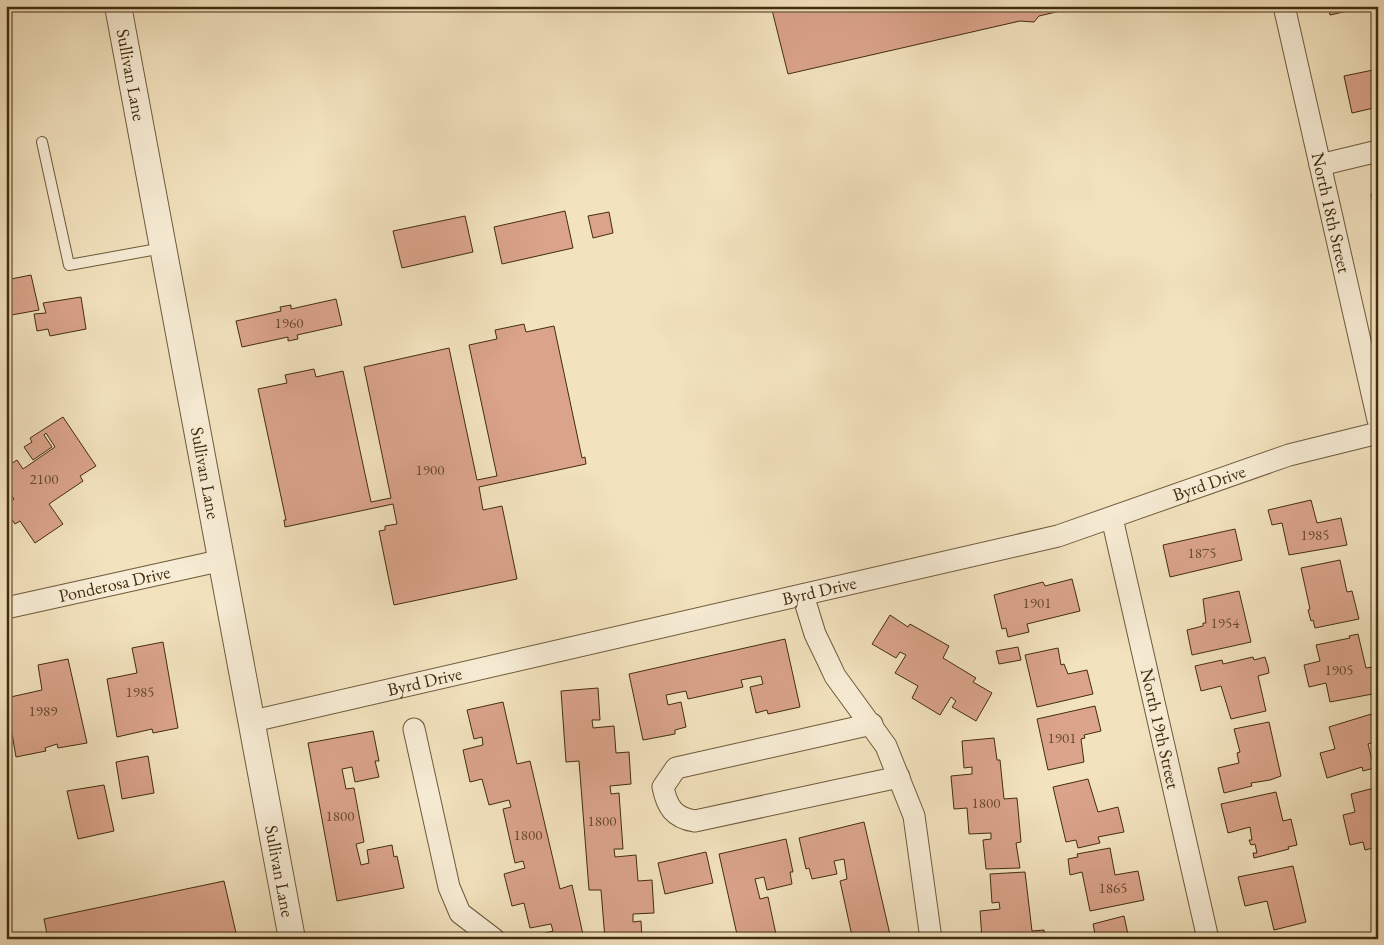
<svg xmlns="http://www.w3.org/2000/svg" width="1384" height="945" font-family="'EB Garamond',serif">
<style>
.building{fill:#daa38a;stroke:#422d0e}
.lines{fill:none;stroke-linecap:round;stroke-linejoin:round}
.service-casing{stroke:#6e5a3a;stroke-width:12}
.minor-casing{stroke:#6e5a3a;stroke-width:23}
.tertiary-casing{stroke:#6e5a3a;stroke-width:28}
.service{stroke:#f7ecd5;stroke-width:10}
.minor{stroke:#f7ecd5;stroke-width:21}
.tertiary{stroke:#f7ecd5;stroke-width:26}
.labels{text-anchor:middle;stroke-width:4.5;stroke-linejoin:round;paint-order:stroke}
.number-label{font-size:15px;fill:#684a2d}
.street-label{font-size:18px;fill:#422d0e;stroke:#f7ecd5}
</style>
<rect width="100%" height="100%" fill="#f2e2be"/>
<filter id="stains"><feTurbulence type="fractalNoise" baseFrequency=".004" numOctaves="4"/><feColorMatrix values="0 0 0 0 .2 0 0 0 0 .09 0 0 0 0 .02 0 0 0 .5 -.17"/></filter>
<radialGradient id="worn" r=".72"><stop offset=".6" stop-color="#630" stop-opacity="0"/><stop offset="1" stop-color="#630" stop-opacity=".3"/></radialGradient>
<g class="building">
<path d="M771 6H1082L1039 16 1034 22 1020 21 788 74Z"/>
<path d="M1328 6H1370L1330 15Z"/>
<path d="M1378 69V107L1352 113 1344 76Z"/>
<path d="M1378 192V223L1371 194Z"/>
<path d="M565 211 573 248 502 264 494 227Z"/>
<path d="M609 212 613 233 593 238 588 216Z"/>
<path d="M465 216 473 252 402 268 393 231Z"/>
<path d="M6 246 10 271 6 272Z"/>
<path d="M31 275 39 310 6 316V280Z"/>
<path d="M81 297 86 329 50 336 48 329 37 331 34 314 46 313 43 303Z"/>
<path d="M336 299 342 325 297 335 298 339 288 341V337L242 347 236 321 281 311 280 307 291 305V309Z"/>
<path d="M524 324 526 332 554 326 582 458 585 457 586 464 479 487 483 510 502 506 517 579 394 605 379 531 385 530V526L397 524 393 504 285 527 284 520H286L258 389 287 383 285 375 314 369 316 377 343 371 371 502 391 498 364 367 449 348 477 480 497 476 469 345 497 339 495 330Z"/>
<path d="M63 417 96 466 80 476 83 481 49 504 63 524 35 543 20 521 15 524 6 511 10 508 7 503 14 499 6 487V467L17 460 23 469 55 447 46 433 44 435 52 447 33 460 24 447 32 442 30 438Z"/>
<path d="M1311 500 1317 523 1341 518 1347 545 1289 555 1282 523 1272 525 1268 510Z"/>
<path d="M1235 529 1242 560 1170 577 1163 545Z"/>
<path d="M1340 560 1347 592 1352 591 1359 619 1315 628 1313 620 1311 621 1308 610 1310 609 1301 568Z"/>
<path d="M1072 579 1080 611 1027 624 1029 632 1008 637 1006 628 1002 629 994 595 1043 582 1045 586Z"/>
<path d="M1239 591 1251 642 1192 655 1187 630 1203 626V623H1206L1203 599Z"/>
<path d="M890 615 908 627 910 624 949 646 943 658 976 678 973 682 992 693 976 721 952 707 956 701 951 697 940 715 912 698 918 686 895 673 906 655 900 652 896 658 872 644Z"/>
<path d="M1358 634 1366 668 1372 667 1378 693 1330 702 1326 683 1309 687 1304 665 1320 661 1316 645 1350 638 1349 636Z"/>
<path d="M785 639 800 707 768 714 767 710 756 713 750 687 763 684 761 676 741 680 743 687 688 699 686 691 666 695 668 705 681 702 686 727 675 730V734L643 740 629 674Z"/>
<path d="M163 642 178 728 153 733 152 729 117 737 107 679 137 673 132 648Z"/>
<path d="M1018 647 1021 660 999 664 996 651Z"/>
<path d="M1058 648 1061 665 1064 664 1068 674 1087 670 1093 694 1037 707 1025 655Z"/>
<path d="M1253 657 1254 660 1265 657 1268 667 1269 673 1258 676 1266 711 1231 719 1221 686 1201 691 1195 666 1222 660 1223 664Z"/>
<path d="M68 659 87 743 58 748 57 744 45 748 46 751 16 757 6 698 42 690 38 665Z"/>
<path d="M598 688 600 720H592L593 728 614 726 616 753 629 752 631 784 610 786 611 794 619 793 623 849H614L615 857 636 855 638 881 652 880 654 913 633 914V922L641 921 642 939H605L601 890H589L579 761 566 762 561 691Z"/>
<path d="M503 702 517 764 530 761 560 889 572 885 584 939H547L545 933 553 931 551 924 530 928 524 903 512 906 504 874 525 868 523 861 515 863 503 809 511 807 509 800 489 805 482 779 470 782 463 750 483 745 482 737 474 739 467 710Z"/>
<path d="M1095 706 1101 731 1084 735 1085 738 1081 739 1084 762 1048 770 1037 719Z"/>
<path d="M1378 712V741L1368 744 1374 768 1363 771 1362 767 1327 778 1320 753 1335 749 1329 727Z"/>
<path d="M1269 722 1281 776 1270 780 1251 783 1252 786 1224 793 1218 768 1239 763 1237 753 1240 752 1234 729Z"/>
<path d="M373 731 379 761H375L379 777 355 782 352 767 342 769 346 789 354 788 364 842 356 844 361 865 369 863 367 850 392 845 394 857 397 856 404 888 337 901 308 743Z"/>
<path d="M994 738 997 760H1000L1004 799 1017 798 1021 842 1016 843 1020 868 986 869 983 840 991 839V833L969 834 967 808 954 809 951 776 972 774V767L964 768 962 741Z"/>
<path d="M148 756 154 793 122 799 116 762Z"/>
<path d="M1088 779 1098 812 1118 807 1124 832 1098 837 1100 843 1078 848 1076 840 1066 842 1053 787Z"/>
<path d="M104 785 114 831 78 839 67 791Z"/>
<path d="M1378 787V847L1365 850 1363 842 1350 845 1343 815 1355 812 1351 794Z"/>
<path d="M1276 792 1283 821 1291 819 1297 845 1288 847 1289 849 1254 858 1253 853H1257L1255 844 1251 845 1249 840H1252L1250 827 1228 833 1221 804Z"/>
<path d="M864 822 891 939H861L860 934 852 936 840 881 847 879 844 859 834 861 837 874 812 879 809 868 806 869 799 838Z"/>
<path d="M786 839 793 872H790L792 884 767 890 764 877 755 879 760 899 768 897 777 939H738L719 854Z"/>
<path d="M1110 848 1115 875 1138 871 1144 900 1090 911 1082 872 1070 875 1068 859 1078 857 1077 854Z"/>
<path d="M706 852 713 883 665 894 658 863Z"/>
<path d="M1293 866 1306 922 1274 930 1267 901 1245 906 1238 877Z"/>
<path d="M1025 872 1032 931 1044 930 1045 939H982L980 911 1000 909 999 902 992 903 990 874Z"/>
<path d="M224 881 236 933 211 939H48L44 919Z"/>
<path d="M1124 916 1129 939H1096L1093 924Z"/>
<path d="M1311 934 1312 939H1291Z"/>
</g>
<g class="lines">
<g class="service-casing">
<path id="service" d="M42 142 69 265 163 248"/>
</g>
<g class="minor-casing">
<g id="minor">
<path id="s1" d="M1284 6 1378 420"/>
<path d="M1320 165 1378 151"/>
<path id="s2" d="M1112 518 1208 939"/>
<path d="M803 595 815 634 828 661 835 676 886 746 914 816 931 939"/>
<path id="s3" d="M6 608 223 560"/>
<path id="s4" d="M253 721 1058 536 1289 455 1378 433"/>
<path d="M872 724 676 768 663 787C667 807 674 818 695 821L899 777"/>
<path d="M414 729 449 887 460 913 494 939"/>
</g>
</g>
<g class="tertiary-casing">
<g id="tertiary">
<path id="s5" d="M118 6 292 939"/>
</g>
</g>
<use href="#service" class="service"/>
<use href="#minor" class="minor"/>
<use href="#tertiary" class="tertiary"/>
</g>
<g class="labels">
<g class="number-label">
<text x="289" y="328">1960</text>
<text x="430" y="475">1900</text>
<text x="44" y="484">2100</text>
<text x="1315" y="540">1985</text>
<text x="1202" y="558">1875</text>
<text x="1037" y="608">1901</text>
<text x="1225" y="628">1954</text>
<text x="1339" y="675">1905</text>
<text x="140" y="697">1985</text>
<text x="43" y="716">1989</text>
<text x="1062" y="743">1901</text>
<text x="986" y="808">1800</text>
<text x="340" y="821">1800</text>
<text x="602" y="826">1800</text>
<text x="528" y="840">1800</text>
<text x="1113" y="893">1865</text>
</g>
<g class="street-label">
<text dy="6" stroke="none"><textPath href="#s5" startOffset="70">Sullivan Lane</textPath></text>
<text dy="6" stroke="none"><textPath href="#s1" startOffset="212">North 18th Street</textPath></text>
<text dy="6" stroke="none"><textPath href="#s5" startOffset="475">Sullivan Lane</textPath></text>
<text dy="6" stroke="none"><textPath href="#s4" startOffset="986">Byrd Drive</textPath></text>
<text dy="6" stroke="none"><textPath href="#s3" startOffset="111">Ponderosa Drive</textPath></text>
<text dy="6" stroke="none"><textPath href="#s4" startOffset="581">Byrd Drive</textPath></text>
<text dy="6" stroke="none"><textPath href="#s4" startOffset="176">Byrd Drive</textPath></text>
<text dy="6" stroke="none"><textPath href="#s2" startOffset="216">North 19th Street</textPath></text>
<text dy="6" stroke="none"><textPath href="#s5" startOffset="880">Sullivan Lane</textPath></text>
</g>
</g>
<rect width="1384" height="945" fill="none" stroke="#f2e2be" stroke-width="25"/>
<rect x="8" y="8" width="1369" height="930" fill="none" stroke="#422d0e" stroke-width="2.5"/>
<rect x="12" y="12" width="1359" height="920" fill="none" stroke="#422d0e"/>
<rect width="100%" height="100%" filter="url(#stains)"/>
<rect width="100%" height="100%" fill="url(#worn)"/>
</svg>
